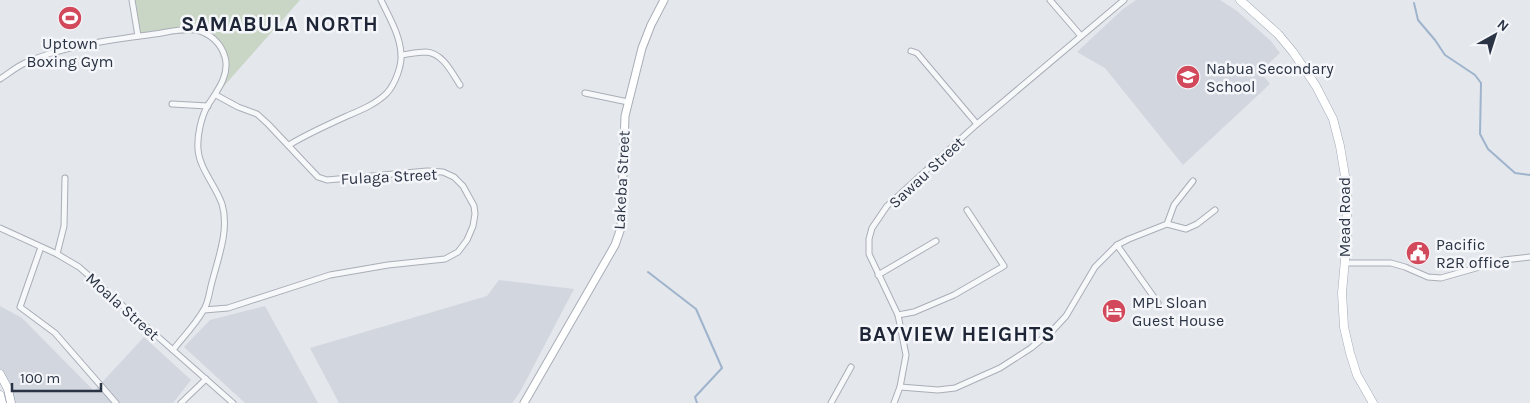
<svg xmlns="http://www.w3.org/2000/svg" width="1530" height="403" font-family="Karla,sans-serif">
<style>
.built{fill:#d2d6de}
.green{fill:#c9d6c5}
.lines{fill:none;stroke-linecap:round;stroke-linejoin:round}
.stream{stroke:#9fb4cc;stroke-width:2}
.minor-casing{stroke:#a9aeb7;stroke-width:7}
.secondary-casing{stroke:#a9aeb7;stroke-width:9}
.primary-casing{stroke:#a3abb8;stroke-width:9}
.trunk-casing{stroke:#8b94a3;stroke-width:9}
.minor{stroke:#f7f8fa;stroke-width:5}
.secondary{stroke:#fff;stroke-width:7}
.primary{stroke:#fff;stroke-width:8}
.trunk{stroke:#fff;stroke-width:8}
.labels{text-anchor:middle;stroke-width:5;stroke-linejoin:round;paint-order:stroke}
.poi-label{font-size:16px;fill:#2b3445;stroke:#f4f6f9;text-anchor:start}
.street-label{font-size:16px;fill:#2b3445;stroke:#f4f6f9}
.district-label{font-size:21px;font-weight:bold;letter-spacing:1px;fill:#1d2536;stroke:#f4f6f9}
</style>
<rect width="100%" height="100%" fill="#e4e7ec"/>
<g class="built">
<path d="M1136 0H1220L1237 11 1271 41 1280 53 1260 71 1270 84 1183 165 1105 68 1077 52 1123 9Z"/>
<path d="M499 280 574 289 520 392 512 403H339L310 348 487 296Z"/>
<path d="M0 306 22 318 94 391 144 337 191 380 173 403H13L0 372Z"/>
<path d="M265 306 318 403H245L184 347 210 320Z"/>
</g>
<path class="green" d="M132 0H300L216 95 228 69 221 47 199 33 136 36Z"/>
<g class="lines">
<g class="stream">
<path d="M1414 3 1418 20 1435 40 1445 55 1475 75 1481 83 1480 134 1488 149 1515 173 1530 175"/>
<path d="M648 272 696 309 722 368 695 397 697 403"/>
</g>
<g class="minor-casing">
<g id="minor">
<path d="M132 0 138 36"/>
<path d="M1050 0 1081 36"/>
<path d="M911 51 917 53 977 124"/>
<path d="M401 55C409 54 418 52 426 52 443 53 452 73 460 85"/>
<path d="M0 79C8 74 16 67 25 63 65 45 112 40 155 34 168 32 183 28 196 30 210 33 221 43 225 57 230 75 217 91 208 105 201 117 197 136 198 149 199 168 216 186 222 204 230 230 217 261 211 286 209 294 208 304 203 311 195 325 183 337 173 350"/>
<path d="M585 93 628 102"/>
<path d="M172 104 208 106"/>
<path d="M289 145C307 134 327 125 347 116 361 110 376 104 387 93 395 84 402 66 401 54 400 35 389 17 381 0"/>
<path d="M1167 224 1174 205 1193 181"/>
<path d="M0 228 57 254 79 267 233 403"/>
<path d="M1117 245 1158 303"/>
<path d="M41 247 20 307 55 333 116 403"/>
<path d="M57 254 64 226 65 178"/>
<path d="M1344 263H1391L1405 267 1428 277 1441 278 1504 260 1530 257"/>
<path d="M878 275 936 241"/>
<path d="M204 310 228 308 330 275 388 265 445 259 458 252 467 240 473 226 475 214 474 206 463 186 454 177 443 172 427 171 327 180 318 177 268 124 257 114 238 107 216 95"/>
<path d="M898 315 914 312 954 295 1004 266 967 210"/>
<path d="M900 387 938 390 955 388 1000 368 1031 348 1053 330 1066 316 1095 267 1117 245 1129 239 1167 224 1186 229 1197 224 1215 210"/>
<path d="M181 403 206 379"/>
<path d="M831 403 851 367"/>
<path d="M894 403 900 387 906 355 898 315 869 254V239L872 228 887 206 977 124 1124 0"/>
</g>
</g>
<g class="secondary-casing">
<path id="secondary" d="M524 403 615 245 621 228 625 116 642 48 651 25 664 0"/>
</g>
<g class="primary-casing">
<path id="primary" d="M1240 0 1278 34 1293 52 1316 86 1333 119 1340 146 1347 188V237L1342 293 1344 327 1350 353 1357 375 1373 403"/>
</g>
<g class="trunk-casing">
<g id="trunk">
<path d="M0 374 8 389 11 403"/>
<path d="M0 395 2 403"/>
</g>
</g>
<use href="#minor" class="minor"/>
<use href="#secondary" class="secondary"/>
<use href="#primary" class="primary"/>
<use href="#trunk" class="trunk"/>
</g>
<defs>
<g id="stadium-disc" transform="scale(1.25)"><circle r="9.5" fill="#d1495b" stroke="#f4f6f9"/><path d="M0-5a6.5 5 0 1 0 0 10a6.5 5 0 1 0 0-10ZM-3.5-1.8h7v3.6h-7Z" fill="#fff"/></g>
<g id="school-disc" transform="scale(1.25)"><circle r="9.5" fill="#d1495b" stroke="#f4f6f9"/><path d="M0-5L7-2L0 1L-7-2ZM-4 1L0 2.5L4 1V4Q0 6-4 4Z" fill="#fff"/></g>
<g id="civic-disc" transform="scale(1.25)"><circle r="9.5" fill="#d1495b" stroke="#f4f6f9"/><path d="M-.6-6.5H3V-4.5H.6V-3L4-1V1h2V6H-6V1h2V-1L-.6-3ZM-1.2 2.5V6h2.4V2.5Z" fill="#fff"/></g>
<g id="hotel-disc" transform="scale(1.25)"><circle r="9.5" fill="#d1495b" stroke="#f4f6f9"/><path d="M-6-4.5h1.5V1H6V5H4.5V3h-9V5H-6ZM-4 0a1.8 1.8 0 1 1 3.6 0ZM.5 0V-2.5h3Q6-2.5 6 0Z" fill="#fff"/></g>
</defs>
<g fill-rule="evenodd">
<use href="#stadium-disc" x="70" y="18"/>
<use href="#school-disc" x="1188" y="77"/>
<use href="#civic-disc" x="1418" y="253"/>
<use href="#hotel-disc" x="1114" y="311"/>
</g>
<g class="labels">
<g class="poi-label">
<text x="70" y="49" text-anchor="middle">Uptown<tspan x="70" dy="18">Boxing Gym</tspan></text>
<text x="1206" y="74">Nabua Secondary<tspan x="1206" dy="18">School</tspan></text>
<text x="1436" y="250">Pacific<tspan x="1436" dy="18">R2R office</tspan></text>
<text x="1132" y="308">MPL Sloan<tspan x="1132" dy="18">Guest House</tspan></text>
</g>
<g class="street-label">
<text transform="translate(926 172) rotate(-43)" y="6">Sawau Street</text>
<text transform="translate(389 176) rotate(-3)" y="6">Fulaga Street</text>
<text transform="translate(621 180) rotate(-87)" y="6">Lakeba Street</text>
<text transform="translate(1344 217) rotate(-90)" y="6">Mead Road</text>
<text transform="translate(123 306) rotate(42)" y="6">Moala Street</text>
</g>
<g class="district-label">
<text x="280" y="31">SAMABULA NORTH</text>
<text x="957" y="341">BAYVIEW HEIGHTS</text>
</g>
</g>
<g transform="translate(1495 35) rotate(39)" stroke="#f4f6f9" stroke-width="4" paint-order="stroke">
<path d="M0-4L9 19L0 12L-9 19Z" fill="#2b3445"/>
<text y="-8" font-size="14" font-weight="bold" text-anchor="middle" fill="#2b3445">N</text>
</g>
<path d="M12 383v8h89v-8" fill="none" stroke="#2b3445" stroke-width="2.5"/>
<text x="20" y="383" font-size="15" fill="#2b3445" stroke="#f4f6f9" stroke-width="4" paint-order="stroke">100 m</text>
</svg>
